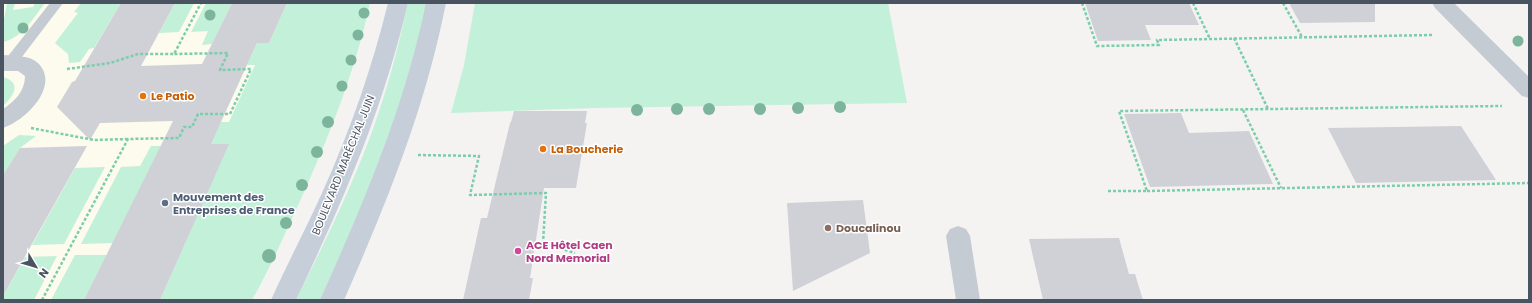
<svg xmlns="http://www.w3.org/2000/svg" width="1532" height="303" font-family="Poppins,sans-serif">
<style>
.commercial{fill:#fdfaee}
.green{fill:#c3f0d8}
.building{fill:#cfd1d6}
.lines{fill:none;stroke-linecap:round;stroke-linejoin:round}
.path{stroke:#7bceab;stroke-width:2.5;stroke-dasharray:3 2;stroke-linecap:butt}
.lane{fill:#c4cbd3;fill-rule:evenodd}
.street{fill:#c4cbd3;fill-rule:evenodd}
.secondary{fill:#c6ceda;fill-rule:evenodd}
.tree{fill:#7cb59c}
.food-dot{fill:#e8710a;stroke:#fff;stroke-width:1.5}
.service-dot{fill:#5c6f8a;stroke:#fff;stroke-width:1.5}
.education-dot{fill:#8d6e63;stroke:#fff;stroke-width:1.5}
.hotel-dot{fill:#d1479c;stroke:#fff;stroke-width:1.5}
.labels{text-anchor:middle;stroke-width:3;stroke-linejoin:round;paint-order:stroke}
.food-label{font-size:11px;font-weight:bold;fill:#c56008;stroke:#fff;text-anchor:start}
.street-label{font-size:11px;fill:#4a5460;stroke:#fff}
.service-label{font-size:11px;font-weight:bold;fill:#4e5e75;stroke:#fff;text-anchor:start}
.education-label{font-size:11px;font-weight:bold;fill:#785e54;stroke:#fff;text-anchor:start}
.hotel-label{font-size:11px;font-weight:bold;fill:#b23c85;stroke:#fff;text-anchor:start}
</style>
<rect width="100%" height="100%" fill="#f4f3f2"/>
<path class="commercial" d="M3 3H370L352 72 329 134 290 224 263 280 252 300H3Z"/>
<g class="green">
<path d="M7 3H15L13 10 33 7 35 3H45C34 17 22 38 3 42V25Z"/>
<path d="M81 3H121L94 48 89 49 80 62 69 63 68 54 55 43 78 13 74 12Z"/>
<path d="M175 3H194L179 32 159 33Z"/>
<path d="M206 3H232L212 44 202 45 208 31 191 32Z"/>
<path d="M287 3H370C356 68 332 129 305 190 288 227 272 265 252 300H160L228 144H210L221 122H229L255 65H247L257 43H269Z"/>
<path d="M408 3H427L420 36 390 140 321 300H296C322 248 348 195 369 140 386 95 398 49 408 3Z"/>
<path d="M475 3H888L907 103 595 108 451 113 464 65Z"/>
<path d="M3 77C22 82 14 96 3 106Z"/>
<path d="M19 135 36 136 20 148 3 175V146Z"/>
<path d="M151 146H161L113 243 81 244 121 167 140 166Z"/>
<path d="M105 167 64 244 32 245 75 168Z"/>
<path d="M75 255H107L84 300H51Z"/>
<path d="M57 256 34 300H3V296L25 257Z"/>
</g>
<g class="building">
<path d="M121 3H175L141 66 202 64 232 3H287L269 43H257L211 144H229L160 300H84L173 121 100 123 90 140 57 107 72 82 75 81Z"/>
<path d="M1085 3H1189L1199 25H1145L1151 40 1098 41Z"/>
<path d="M1289 3H1375V22L1300 23Z"/>
<path d="M514 111H587L585 123H587L576 188H544L530 278H533L529 300H463L481 218H487L510 123 511 122Z"/>
<path d="M1181 113 1189 133 1249 131 1273 184 1150 187 1124 114Z"/>
<path d="M1461 126 1496 180 1356 183 1328 128Z"/>
<path d="M87 146 28 251 3 296V175L20 148Z"/>
<path d="M863 200 870 253 793 291 787 203Z"/>
<path d="M1119 238 1129 274H1135L1143 300H1043L1029 239Z"/>
</g>
<g class="lines">
<g class="path">
<path d="M1082 3 1097 46 1159 45 1157 40 1433 35"/>
<path d="M1193 3 1210 39"/>
<path d="M1283 3 1302 37"/>
<path d="M1234 38 1268 109"/>
<path d="M67 69 110 63 138 54H174L201 3"/>
<path d="M1243 110 1281 188"/>
<path d="M31 128 94 140 127 139"/>
<path d="M418 155 479 156 470 195 546 193 543 243 575 253"/>
<path d="M1108 191H1147L1119 111 1502 106"/>
<path d="M1147 191 1529 183"/>
<path d="M42 300 128 139 179 138 184 127H192L198 114H230L251 69 220 70 228 53 174 54"/>
</g>
<path class="lane" d="M50 3H63L15 66 10 68 5 66 4 63 5 60Z"/>
<g class="street">
<path d="M1432 3H1454L1529 77V98L1522 96 1435 8Z"/>
<path d="M3 55C14 56 30 55 38 63 61 86 25 121 3 128V109C15 101 25 91 25 76L18 71H3Z"/>
<path d="M958 226 966 229 970 236 980 300H956L946 236 950 229Z"/>
</g>
<g class="secondary">
<path d="M388 3H408C383 110 343 201 296 300H271C287 264 306 229 322 193 350 131 372 68 388 3Z"/>
<path d="M426 3H446C425 109 387 202 344 300H320C364 202 404 109 426 3Z"/>
</g>
</g>
<g class="tree">
<circle cx="364" cy="13" r="5.5"/>
<circle cx="210" cy="15" r="5.5"/>
<circle cx="23" cy="28" r="5.5"/>
<circle cx="358" cy="35" r="5.5"/>
<circle cx="1518" cy="41" r="5.5"/>
<circle cx="351" cy="60" r="5.5"/>
<circle cx="342" cy="86" r="5.5"/>
<circle cx="840" cy="107" r="6"/>
<circle cx="798" cy="108" r="6"/>
<circle cx="677" cy="109" r="6"/>
<circle cx="709" cy="109" r="6"/>
<circle cx="760" cy="109" r="6"/>
<circle cx="637" cy="110" r="6"/>
<circle cx="328" cy="122" r="6"/>
<circle cx="317" cy="152" r="6"/>
<circle cx="302" cy="185" r="6"/>
<circle cx="286" cy="223" r="6"/>
<circle cx="269" cy="256" r="7"/>
</g>
<g class="food-dot">
<circle cx="143" cy="96" r="4"/>
<circle cx="543" cy="149" r="4"/>
</g>
<circle class="service-dot" cx="165" cy="203" r="4"/>
<circle class="education-dot" cx="828" cy="228" r="4"/>
<circle class="hotel-dot" cx="518" cy="251" r="4"/>
<g class="labels">
<g class="food-label">
<text x="151" y="100">Le Patio</text>
<text x="551" y="153">La Boucherie</text>
</g>
<g class="street-label">
<text transform="translate(343 165) rotate(-68)" y="4">BOULEVARD MARÉCHAL JUIN</text>
</g>
<g class="service-label">
<text x="173" y="201">Mouvement des<tspan x="173" dy="13">Entreprises de France</tspan></text>
</g>
<g class="education-label">
<text x="836" y="232">Doucalinou</text>
</g>
<g class="hotel-label">
<text x="526" y="249">ACE Hôtel Caen<tspan x="526" dy="13">Nord Memorial</tspan></text>
</g>
</g>
<rect width="1532" height="303" fill="none" stroke="#4a5460" stroke-width="8"/>
<g transform="translate(36 267) rotate(128)" stroke="#ffffff" stroke-width="3" paint-order="stroke">
<path d="M0-3L7 15L0 10L-7 15Z" fill="#4a5460"/>
<text y="-6" font-size="11" font-weight="bold" text-anchor="middle" fill="#4a5460">N</text>
</g>
</svg>
